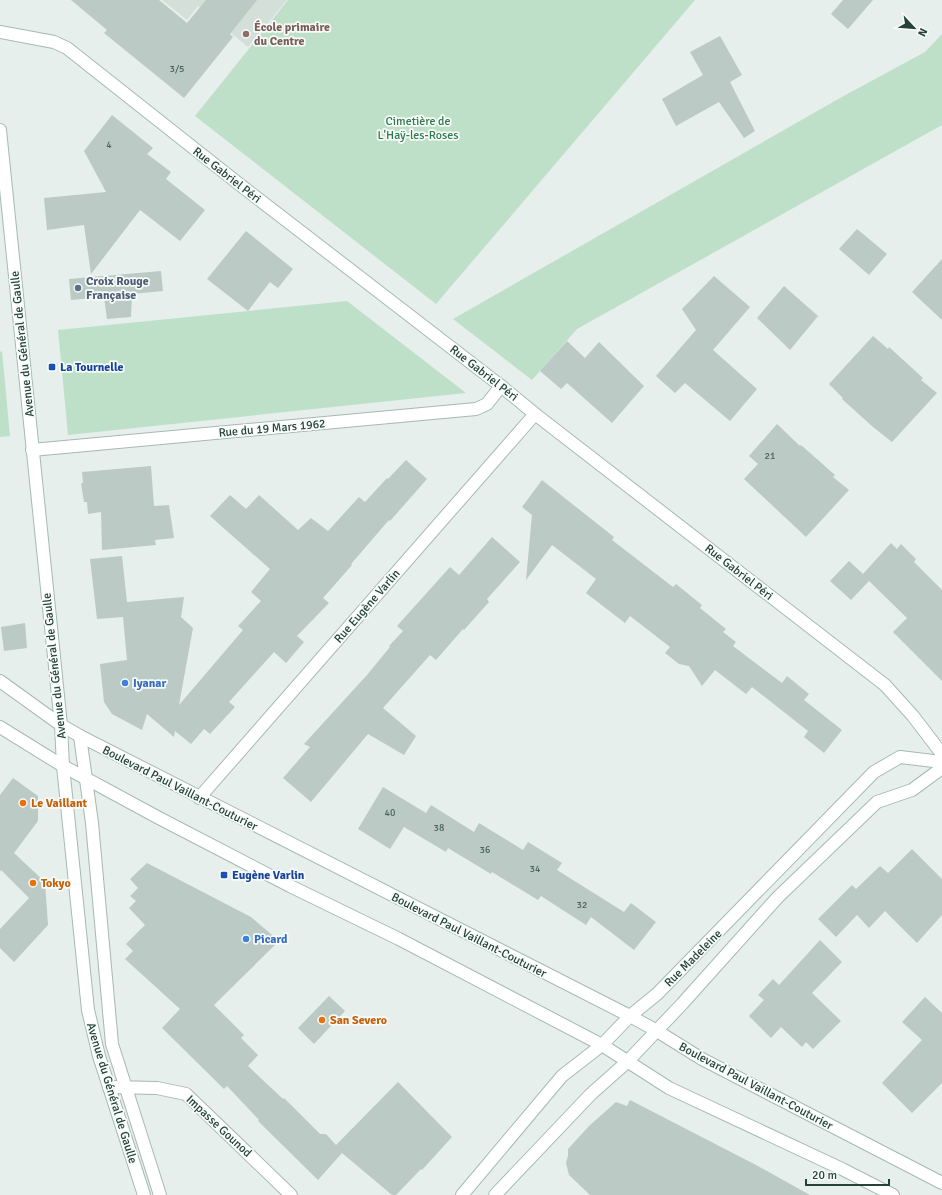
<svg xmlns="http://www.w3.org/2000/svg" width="942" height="1195" font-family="Signika,sans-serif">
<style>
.built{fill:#d4dfda}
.green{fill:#bfe0c8}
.building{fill:#bbcac4}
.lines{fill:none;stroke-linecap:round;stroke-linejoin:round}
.street-casing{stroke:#a8b8b2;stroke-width:14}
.secondary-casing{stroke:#a4bbb3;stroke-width:14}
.street{stroke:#fff;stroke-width:12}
.secondary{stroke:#fff;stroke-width:12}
.education-dot{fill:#8d6e63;stroke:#f7fbf9;stroke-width:1.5}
.service-dot{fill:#5c6f8a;stroke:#f7fbf9;stroke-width:1.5}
.transit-dot{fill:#1a4fb4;stroke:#f7fbf9;stroke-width:1.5}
.shop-dot{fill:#3f7fe0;stroke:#f7fbf9;stroke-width:1.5}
.food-dot{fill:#e8710a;stroke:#f7fbf9;stroke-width:1.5}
.labels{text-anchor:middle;stroke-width:3.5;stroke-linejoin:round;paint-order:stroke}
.number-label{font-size:10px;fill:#4a645c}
.education-label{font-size:12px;font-weight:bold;fill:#785e54;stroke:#f7fbf9;text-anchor:start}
.park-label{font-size:12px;fill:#2d7a4b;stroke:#f7fbf9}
.street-label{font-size:12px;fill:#24423a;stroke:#f7fbf9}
.service-label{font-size:12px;font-weight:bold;fill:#4e5e75;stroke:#f7fbf9;text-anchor:start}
.transit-label{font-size:12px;font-weight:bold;fill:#164399;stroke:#f7fbf9;text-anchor:start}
.shop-label{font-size:12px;font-weight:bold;fill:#366cbe;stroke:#f7fbf9;text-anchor:start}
.food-label{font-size:12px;font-weight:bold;fill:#c56008;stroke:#f7fbf9;text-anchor:start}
</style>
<rect width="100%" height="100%" fill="#e6efeb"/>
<path class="built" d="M162 0H287L248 47 198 6 187 20Z"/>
<g class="green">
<path d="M288 0H695L436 304 195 116Z"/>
<path d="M942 34V125L577 329 532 380 453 319 840 98 925 52Z"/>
<path d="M347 301 466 393 68 435 58 330Z"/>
<path d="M2 351 10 436 0 437V352Z"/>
</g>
<g class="building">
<path d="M71 0H159L187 23 206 0H257L230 34 233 37 184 98 104 33 107 30Z"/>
<path d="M843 0H873L848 29 831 14Z"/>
<path d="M720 36 742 75 730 82 755 131 744 138 719 102 676 126 662 99 703 75 690 52Z"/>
<path d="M112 115 153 148 147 154 171 172 166 179 205 210 180 241 140 210 91 274 84 225 47 230 44 198 106 192 84 151Z"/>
<path d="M857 229 887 254 869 275 839 249Z"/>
<path d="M246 231 293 269 278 288 270 282 248 311 207 279Z"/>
<path d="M942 259V320L912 292Z"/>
<path d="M161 271 163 291 132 294 131 317 107 319 104 297 71 300 69 279Z"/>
<path d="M714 276 750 307 713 350 757 389 730 421 685 383 675 393 656 376 696 330 682 309Z"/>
<path d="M784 286 818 316 790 350 757 318Z"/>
<path d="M873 336 888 349 889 347 923 378 921 380 937 393 892 442 873 427 842 399 843 398 829 384Z"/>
<path d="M567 341 585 358 599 342 644 386 612 423 567 383 561 389 540 371Z"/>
<path d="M777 424 800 446 801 445 835 475 833 477 849 490 806 537 744 479 758 464 749 456Z"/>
<path d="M406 460 427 479 390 521 389 520 351 564 352 565 323 598 329 603 297 636 304 642 286 663 274 652 229 702 235 707 210 734 204 729 191 744 175 731 174 737 147 714 142 730 112 714 104 702 100 664 127 660 123 617 97 619 90 559 122 556 127 602 184 597 181 617 193 628 179 705 243 630 238 626 261 601 251 592 270 569 210 516 230 495 246 509 259 495 298 530 311 518 328 531 359 497 365 502 387 478 388 479Z"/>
<path d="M151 466 154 506 169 505 174 538 155 540 156 545 102 550 101 512 88 514 87 502H84L81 483H83L82 472Z"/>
<path d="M542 480 614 537 612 540 673 587 676 584 702 605 700 608 726 629 723 632 736 642 733 646 782 683 787 676 809 694 804 700 842 730 824 753 804 737 808 731 752 687 746 694 715 670 702 686 689 666 679 664 665 653 670 647 630 616 625 623 586 593 596 579 552 545 526 580 532 515 522 507Z"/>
<path d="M492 537 520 562 487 599 489 602 464 630 463 629 436 660 430 655 383 708 416 736 404 755 368 734 311 802 283 778 310 747 304 744 367 675 390 647 389 646 403 631 397 626 450 567 459 575Z"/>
<path d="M891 543 897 549 901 544 916 559 914 562 942 590V681L893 632 907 618 869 581 851 600 830 581 849 561 863 574Z"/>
<path d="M25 623 27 648 4 651 1 627Z"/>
<path d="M13 778 38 796V821L14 853 45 882 48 925 14 962 0 948V929L29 898 1 870 0 872V795Z"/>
<path d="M383 787 426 813 431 805 474 832 479 823 523 850 528 842 562 863 557 870 624 912 631 903 656 922 634 950 591 917 586 925 541 896 538 900 492 872 491 874 448 848 446 852 404 827 390 849 358 829Z"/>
<path d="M912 849 942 879V915L917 943 885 911 869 928 857 915 836 937 818 919 852 885 856 889 880 866 888 873Z"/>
<path d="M147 863 251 917 279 941 214 1005 244 1035 241 1038 258 1055 248 1066 283 1099 284 1098 320 1134H326L336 1145 398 1082 452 1137 422 1170 421 1169 396 1195H392L342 1153 318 1180 258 1121 259 1120 227 1086 224 1089 162 1028 180 1009 125 959 133 951 126 944 145 925 129 908 136 901 130 896 138 888 130 879Z"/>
<path d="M820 940 842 962 812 993 841 1021 813 1049 806 1042 802 1047 781 1027 771 1038 749 1016 764 1000 758 995 773 979 779 985Z"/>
<path d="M329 996 345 1011 314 1044 298 1028Z"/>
<path d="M925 997 942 1013V1083L912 1113 882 1083 922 1040 902 1022Z"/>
<path d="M630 1100 756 1165 810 1195H590L569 1175 566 1163 568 1156V1149L589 1126 616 1102 627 1106Z"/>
</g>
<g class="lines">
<g class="street-casing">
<g id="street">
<path d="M32 450 476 409 487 404 501 386"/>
<path d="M80 736 92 823 112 1044 160 1195"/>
<path d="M199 798 535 414"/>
<path d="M109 1087 157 1088 186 1094 291 1195"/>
</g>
</g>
<g class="secondary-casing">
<g id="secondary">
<path d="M0 32 54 42 67 48 239 184 501 386 535 414 885 685 913 716 942 754"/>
<path d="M0 130 61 725 63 766 88 1010 99 1056 144 1195"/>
<path d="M0 681 61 725 80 736 630 1016 657 1031 702 1059 942 1183"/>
<path d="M0 727 63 766 159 818 290 886 399 939 602 1045 669 1088 842 1169 893 1195"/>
<path d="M462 1195 562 1076 602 1045 630 1016 657 994 874 772 900 757 942 762"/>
<path d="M495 1195 591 1094 627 1062 682 1004 778 897 877 802 912 790 942 768"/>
</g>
</g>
<use href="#street" class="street"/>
<use href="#secondary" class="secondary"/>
</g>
<circle class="education-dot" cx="246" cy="34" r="4"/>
<circle class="service-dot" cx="78" cy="288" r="4"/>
<g class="transit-dot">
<rect x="48" y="363" width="8" height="8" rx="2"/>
<rect x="220" y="871" width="8" height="8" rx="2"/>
</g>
<g class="shop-dot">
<circle cx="125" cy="683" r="4"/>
<circle cx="246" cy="939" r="4"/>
</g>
<g class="food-dot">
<circle cx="23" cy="803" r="4"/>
<circle cx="33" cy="883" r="4"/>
<circle cx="322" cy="1020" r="4"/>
</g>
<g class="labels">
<g class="number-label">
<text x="177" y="72">3/5</text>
<text x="109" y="148">4</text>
<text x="770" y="459">21</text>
<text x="390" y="816">40</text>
<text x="439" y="831">38</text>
<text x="485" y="853">36</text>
<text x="535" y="872">34</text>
<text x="582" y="908">32</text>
</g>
<g class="education-label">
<text x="254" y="31">École primaire<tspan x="254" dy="14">du Centre</tspan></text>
</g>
<g class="park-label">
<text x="418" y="125">Cimetière de<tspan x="418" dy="14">L'Haÿ-les-Roses</tspan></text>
</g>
<g class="street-label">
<text transform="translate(227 175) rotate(38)" y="4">Rue Gabriel Péri</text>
<text transform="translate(22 344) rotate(-96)" y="4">Avenue du Général de Gaulle</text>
<text transform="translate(484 373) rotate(38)" y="4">Rue Gabriel Péri</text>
<text transform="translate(272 428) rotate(-5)" y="4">Rue du 19 Mars 1962</text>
<text transform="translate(739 572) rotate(38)" y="4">Rue Gabriel Péri</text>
<text transform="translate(367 606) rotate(-49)" y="4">Rue Eugène Varlin</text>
<text transform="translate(54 666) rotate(-96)" y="4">Avenue du Général de Gaulle</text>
<text transform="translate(180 788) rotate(27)" y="4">Boulevard Paul Vaillant-Couturier</text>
<text transform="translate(469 935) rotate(27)" y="4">Boulevard Paul Vaillant-Couturier</text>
<text transform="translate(693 958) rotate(-45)" y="4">Rue Madeleine</text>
<text transform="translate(756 1086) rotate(28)" y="4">Boulevard Paul Vaillant-Couturier</text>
<text transform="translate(112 1093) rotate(73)" y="4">Avenue du Général de Gaulle</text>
<text transform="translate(219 1126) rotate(43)" y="4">Impasse Gounod</text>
</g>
<g class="service-label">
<text x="86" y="285">Croix Rouge<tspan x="86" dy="14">Française</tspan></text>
</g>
<g class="transit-label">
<text x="60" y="371">La Tournelle</text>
<text x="232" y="879">Eugène Varlin</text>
</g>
<g class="shop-label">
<text x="133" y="687">Iyanar</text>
<text x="254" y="943">Picard</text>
</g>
<g class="food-label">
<text x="31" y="807">Le Vaillant</text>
<text x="41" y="887">Tokyo</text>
<text x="330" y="1024">San Severo</text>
</g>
</g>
<g transform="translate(914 28) rotate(116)" stroke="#f7fbf9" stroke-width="3" paint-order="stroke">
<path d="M0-3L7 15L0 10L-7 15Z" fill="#24423a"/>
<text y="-6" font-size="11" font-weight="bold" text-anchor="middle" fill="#24423a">N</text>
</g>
<path d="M806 1179v6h83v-6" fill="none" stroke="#24423a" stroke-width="2"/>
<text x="812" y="1179" font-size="12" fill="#24423a" stroke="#f7fbf9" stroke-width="3" paint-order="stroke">20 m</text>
</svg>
